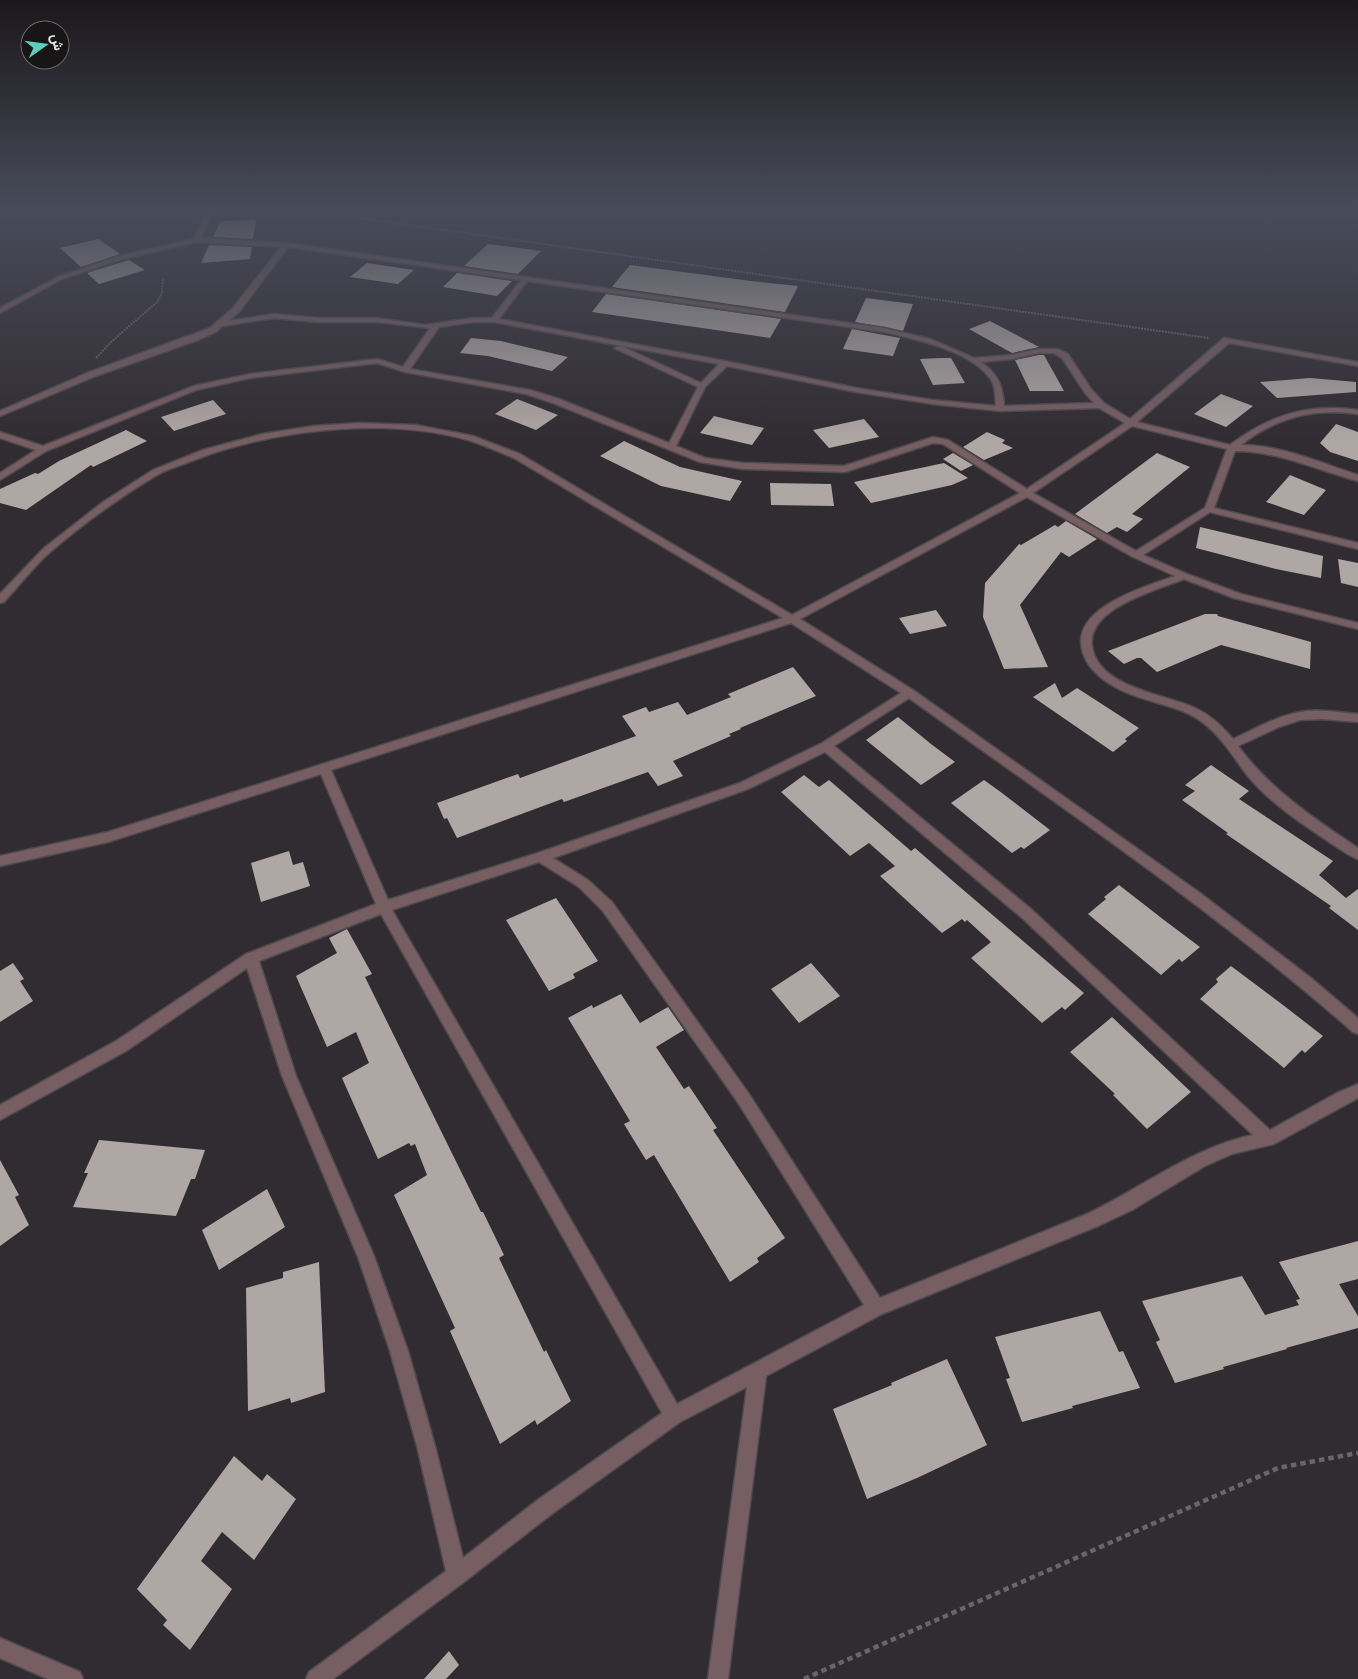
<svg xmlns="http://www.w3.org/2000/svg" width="1358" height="1679" font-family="'IBM Plex Sans',Vazirmatn,sans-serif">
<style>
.building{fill:#afa7a4}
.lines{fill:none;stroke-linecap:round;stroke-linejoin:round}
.minor-casing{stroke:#4e4a4e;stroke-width:3}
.path-far1{stroke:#696569;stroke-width:2;stroke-dasharray:2 1;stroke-linecap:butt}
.path{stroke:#696569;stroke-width:4.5;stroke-dasharray:5.5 4;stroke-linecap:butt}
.minor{fill:#775e62;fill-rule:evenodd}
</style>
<rect width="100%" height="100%" fill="#312c31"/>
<g class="building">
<path d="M256 220 253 239 213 237 221 221Z"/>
<path d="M98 239 120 254 81 267 60 248Z"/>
<path d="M488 244 519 248 541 251 518 274 464 266Z"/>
<path d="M209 245 252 247 250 259 201 263Z"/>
<path d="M129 260 145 270 99 284 87 273Z"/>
<path d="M367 263 414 270 398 284 350 277Z"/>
<path d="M630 265 751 281 798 286 785 312 612 287Z"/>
<path d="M457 273 512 281 497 296 443 287Z"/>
<path d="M606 294 781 319 770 338 592 312Z"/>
<path d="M866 298 913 304 903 331 855 322Z"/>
<path d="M990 321 1039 347 1012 353 969 329Z"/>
<path d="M852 329 900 338 893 356 843 349Z"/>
<path d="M471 338 501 341 568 357 552 371 488 356 460 353Z"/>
<path d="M1039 355H1044L1064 391H1030L1015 360Z"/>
<path d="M940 358H951L965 383 933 385 920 359Z"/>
<path d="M1310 378 1356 382V392L1277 398 1260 382Z"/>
<path d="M1221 394 1253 406 1226 427 1194 414Z"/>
<path d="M517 399 558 415 536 430 495 414Z"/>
<path d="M213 400 226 414 174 431 161 417Z"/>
<path d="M714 416 734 421 764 428 752 445 700 433Z"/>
<path d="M864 419 879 437 829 448 813 430Z"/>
<path d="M1336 424 1358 432V461L1330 452 1320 443Z"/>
<path d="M126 430 147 441 93 467 91 465 26 510 0 503V489L35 473 38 474 59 461Z"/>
<path d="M987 432 1005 440 1002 443 1013 448 984 460 963 447Z"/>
<path d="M624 441 680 467 742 481 730 501 661 486 600 456Z"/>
<path d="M953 453 973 465 961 471 943 459Z"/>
<path d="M1157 453 1190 467 1132 514 1143 519 1127 532 1117 527 1107 533 1075 514Z"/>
<path d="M944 463 968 478 952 485 871 503 854 482Z"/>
<path d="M1290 475 1326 490 1304 515 1266 502Z"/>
<path d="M770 483 831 484 834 506 771 505Z"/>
<path d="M1066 521 1097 539 1069 557 1061 552 1020 605 1048 667 1004 669 983 617 985 583 1019 544 1021 545 1055 525 1058 527Z"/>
<path d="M1200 527 1323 556 1321 578 1276 569 1196 548Z"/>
<path d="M1338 559 1358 563V587L1341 583Z"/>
<path d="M936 610 947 626 910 634 899 618Z"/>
<path d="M1205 614H1217L1218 616 1311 642 1310 669 1221 645 1157 672 1141 658H1137L1124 664 1108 651Z"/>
<path d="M793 667 816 696 740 728 741 729 729 734 731 736 673 761 683 776 658 786 648 772 564 802 562 799 457 838 447 818 444 819 437 803 518 774 520 778 636 736 622 716 646 707 649 712 678 702 687 715 731 697 728 694Z"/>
<path d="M1055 683 1062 698 1077 688 1139 728 1125 739 1127 741 1113 752 1033 697Z"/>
<path d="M898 717 931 744 955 762 921 785 866 740Z"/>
<path d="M1211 765 1249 791 1239 799 1333 861 1319 875 1346 898 1358 889V930L1329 908 1331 906 1226 834 1228 833 1182 800 1195 791 1185 785Z"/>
<path d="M804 775 819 787 829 780 911 851 915 848 954 882 1084 993 1065 1010 1062 1007 1042 1023 971 958 991 942 967 920 965 922 962 919 942 933 880 876 895 866 869 843 850 856 781 792Z"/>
<path d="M984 780 1002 793 1050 830 1024 849 1021 847 1012 853 951 803Z"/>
<path d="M289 851 293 865 303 862 310 886 261 902 251 863Z"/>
<path d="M1119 885 1164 920 1200 947 1182 962 1179 959 1161 975 1088 914 1106 899 1104 897Z"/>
<path d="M556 898 598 961 573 974 575 978 549 991 506 920Z"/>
<path d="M347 929 372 974 365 977 481 1212H483L504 1255 499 1258 544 1352 546 1350 571 1401 537 1425 535 1420 500 1444 450 1331 455 1328 394 1195 427 1175 415 1144 411 1146 409 1143 378 1159 342 1078 369 1063 356 1032 327 1047 296 976 337 953 329 938Z"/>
<path d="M13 963 24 979 20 981 33 1001 0 1022V971Z"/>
<path d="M811 963 840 996 799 1023 771 989Z"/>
<path d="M1231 966 1283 1005 1323 1036 1305 1053 1302 1050 1284 1068 1200 999 1218 982 1216 979Z"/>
<path d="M621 994 640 1023 668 1007 684 1030 656 1047 684 1089 689 1086 717 1128 713 1130 785 1238 757 1258 759 1262 730 1282 654 1155 646 1160 624 1124 630 1121 568 1018 592 1005 593 1008Z"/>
<path d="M1112 1017 1191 1092 1147 1129 1113 1095 1115 1094 1070 1052Z"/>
<path d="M99 1140 205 1150 195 1179H191L176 1216 73 1207 88 1173H84Z"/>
<path d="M0 1160 19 1195 15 1197 29 1225 0 1246Z"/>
<path d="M267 1189 285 1227 219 1270 202 1230Z"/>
<path d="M1358 1241V1279L1339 1284 1358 1316V1328L1286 1348 1287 1349 1223 1367 1224 1369 1175 1383 1156 1342 1160 1340 1142 1301 1242 1276 1265 1315 1299 1305 1296 1300 1300 1299 1279 1262Z"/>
<path d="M319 1262 325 1392 291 1403 290 1398 248 1411 246 1288 283 1278V1272Z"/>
<path d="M1100 1311 1119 1352 1123 1351 1140 1388 1072 1406 1073 1408 1022 1422 1006 1379 1010 1378 995 1337Z"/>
<path d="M947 1359 987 1445 917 1478 867 1499 833 1409 892 1385 891 1383Z"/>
<path d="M234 1456 262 1481 267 1474 296 1499 254 1560 222 1532 201 1561 232 1589 190 1650 163 1625 167 1620 137 1589Z"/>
<path d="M449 1651 459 1665 446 1679H424Z"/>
</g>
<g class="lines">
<g class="minor-casing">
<g id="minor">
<path d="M211 207 214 209 201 238 286 243 884 328 930 339 974 358 1012 355 1039 349H1058L1068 354 1091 389 1104 403 1130 419 1224 338 1358 362V366L1229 343 1137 422 1230 445C1270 415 1308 403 1358 410V414C1313 408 1277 417 1241 445 1281 445 1320 463 1358 475V481C1317 470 1278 451 1235 451L1214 508 1358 543V549L1210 512 1143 555 1187 574 1241 594 1358 623V629L1234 598 1184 579C1157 590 1087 608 1092 646 1098 688 1165 694 1195 708 1211 715 1222 726 1233 739 1257 728 1280 714 1307 711 1324 709 1341 713 1358 714V722L1322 719 1300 720 1279 727 1238 746C1271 790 1313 818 1358 848V859C1349 856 1340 849 1332 844 1302 824 1270 803 1247 775 1234 758 1223 739 1206 725 1183 705 1150 704 1123 691 1106 683 1089 671 1083 653 1068 608 1145 587 1175 576L1133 557 1027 497 800 619 913 690 1200 893 1311 978 1358 1018V1034L1353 1032C1214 910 1059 806 909 698L834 746 1031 909 1270 1130 1337 1093 1358 1084V1098L1274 1144 1232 1154 1205 1166 1132 1210 1098 1226 882 1314 766 1376 728 1679H708L747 1387 680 1422 553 1513 464 1582 333 1679H306L309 1672 446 1571 417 1446 390 1351 358 1257 282 1076 247 968 126 1051 0 1120V1105L116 1041 246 954 376 904 321 774 108 842 0 866V856L108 832 783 618 514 458C499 452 484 445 468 440 384 416 269 430 189 462 179 466 167 469 157 475 120 497 83 524 50 552 33 567 19 586 4 602L0 603V594L43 549 103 502 153 470 203 450 262 434 314 426 359 423 416 425 473 436 520 454 792 615 1020 493 943 444 933 443 845 472 743 469 700 462 553 403 526 394 405 372 377 363 250 378 196 390 46 451 0 480V473L36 450 0 438V432L43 446 194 386 250 374 377 359 403 367 430 328 376 322H317L274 318 222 326 216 332 198 340 93 377 0 416V411L87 373 210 328 233 308 281 247 197 242 123 259 62 279 0 313V308L58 277 119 256 194 239 208 209ZM288 247 521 280 492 318H473L425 325 376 318H317L274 314 228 321 239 312ZM527 281 884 332C915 339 973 351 991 380 996 387 995 398 996 406L933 400 856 388 725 361 499 319ZM473 322H494L719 364 701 383 621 346 614 348 698 387 669 443 559 399 530 390 410 369 439 327ZM1039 353H1054L1062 358 1085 393 1094 403 1004 406C1003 386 998 374 981 362L1012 359ZM727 366 856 392 933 404 1000 411 1099 408 1125 423 1027 489 948 440 933 437 844 466 743 463 705 458 676 446 705 387ZM1132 426 1227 449 1205 508 1136 551 1033 493ZM791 623 901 693 822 743 740 783 538 853 388 900 331 770ZM825 752 1021 917 1253 1135C1193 1147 1142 1188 1087 1214L880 1298 749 1094 612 902 588 880 553 858 748 789ZM539 862 579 887 602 910 739 1104 864 1305 677 1404 392 910ZM381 914 662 1413 539 1499 463 1558 435 1446 408 1351 374 1256 296 1076 259 961Z"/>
<path d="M0 1638 80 1672 83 1679H48L0 1658Z"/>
</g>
</g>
<g class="path-far1">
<path d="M222 210 352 217 1209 338"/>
<path d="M128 212 198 209"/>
<path d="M96 358 111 342 157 302 162 293 163 279"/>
</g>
<path class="path" d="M804 1679 1278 1468 1358 1453"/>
<use href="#minor" class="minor"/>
</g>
<linearGradient id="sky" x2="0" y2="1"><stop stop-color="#1b181b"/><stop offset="0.47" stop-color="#484b5a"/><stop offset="1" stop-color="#484b5a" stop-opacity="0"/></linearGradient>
<rect width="1358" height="442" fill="url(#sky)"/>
<g transform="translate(45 45) rotate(76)"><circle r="24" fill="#181517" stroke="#6c696b"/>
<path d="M0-4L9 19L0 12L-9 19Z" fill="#5dceb9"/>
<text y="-8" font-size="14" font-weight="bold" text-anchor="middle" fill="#e9e6e9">ش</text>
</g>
</svg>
